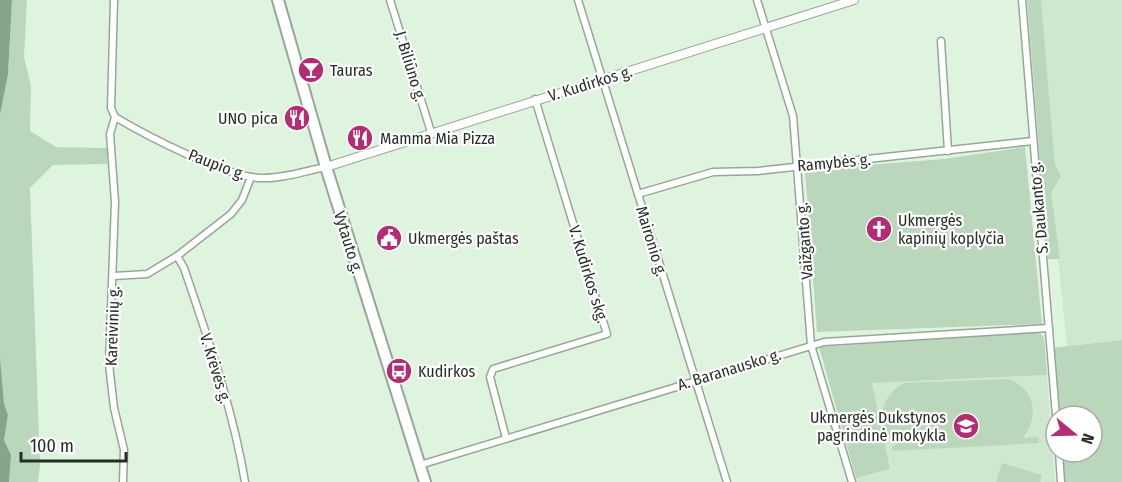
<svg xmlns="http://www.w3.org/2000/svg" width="1122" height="482" font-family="'Fira Sans Condensed',sans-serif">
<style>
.built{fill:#cee8cf}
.green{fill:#bad7bb}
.water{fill:#86a487}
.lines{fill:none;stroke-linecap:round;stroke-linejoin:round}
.minor-casing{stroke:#94a895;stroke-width:9}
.tertiary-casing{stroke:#94a895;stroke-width:10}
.primary-casing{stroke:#94a895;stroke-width:14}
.minor{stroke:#fff;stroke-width:6}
.tertiary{stroke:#fff;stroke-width:8}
.primary{stroke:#fff;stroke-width:10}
.labels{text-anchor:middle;stroke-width:4.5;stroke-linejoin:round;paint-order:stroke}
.street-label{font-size:16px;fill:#252d25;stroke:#fff}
.poi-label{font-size:16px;fill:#252d25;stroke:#fff;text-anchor:start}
</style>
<rect width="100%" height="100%" fill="#dff4df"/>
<g class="built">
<path d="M1041 0H1122V340L1067 346 1051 193 1061 176 1055 165Z"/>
<path d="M1047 375 1055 482H857L856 478 890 469 871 383Z"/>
</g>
<g class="green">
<path d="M12 0H27L24 57 31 86 30 131 56 147 107 148V164L53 165 30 188 40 465 38 482H9L11 455 4 440 8 415 4 403 0 357V115L8 74Z"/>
<path d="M1027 0H1041L1055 165 1061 176 1051 193 1060 259H1048Z"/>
<path d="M1025 147 1042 324 817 332 805 170 944 159Z"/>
<path d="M1039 332 1044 337 1047 375 872 383 890 469 856 478 819 347Z"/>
<path d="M1122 340V482H1061L1059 452H1092V416H1056L1051 348Z"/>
<path d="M1009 379C1036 390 1039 416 1023 438L1038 437 1039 443 893 451 892 446 896 445C873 426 880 396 904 383Z"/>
<path d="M1002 463 1042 475 1040 482H996Z"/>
</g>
<g class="water">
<path d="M0 0H12L8 74 0 115Z"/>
<path d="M0 357 4 403 8 415 4 440 11 455 9 482H0Z"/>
</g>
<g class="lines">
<g class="minor-casing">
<g id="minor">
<path d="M114 0 111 108 115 117 110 134 115 202 109 364 114 408 124 450 123 482"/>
<path d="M390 0 431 132"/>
<path d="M578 0 727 482"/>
<path d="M757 0 793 116 811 345 852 482"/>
<path d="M1022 0 1056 416"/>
<path d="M941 41 948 151"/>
<path d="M115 117C147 136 226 177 261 178 282 179 305 171 326 167"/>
<path d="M638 194 713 172 758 171 1033 141"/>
<path d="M177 256 184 268C208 339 233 409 245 482"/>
<path d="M114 276 147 274 177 256 231 214 242 200 251 177"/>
<path d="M506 438 490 377 493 369 607 334 535 99"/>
<path d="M1059 452 1061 482"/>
<path d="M420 465 824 342 1049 328"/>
</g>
</g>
<g class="tertiary-casing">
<path id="tertiary" d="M326 167 854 0"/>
</g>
<g class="primary-casing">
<path id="primary" d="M278 0 326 167 425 482"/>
</g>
<use href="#minor" class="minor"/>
<use href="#tertiary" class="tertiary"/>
<use href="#primary" class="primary"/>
</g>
<defs>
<g id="bar-disc" transform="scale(1.35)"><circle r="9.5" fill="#b22d73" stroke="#fff"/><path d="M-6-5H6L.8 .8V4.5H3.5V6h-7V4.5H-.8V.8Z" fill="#fff"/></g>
<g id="restaurant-disc" transform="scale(1.35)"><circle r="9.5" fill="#b22d73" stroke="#fff"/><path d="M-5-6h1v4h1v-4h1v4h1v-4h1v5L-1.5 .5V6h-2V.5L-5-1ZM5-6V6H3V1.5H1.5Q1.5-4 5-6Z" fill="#fff"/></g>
<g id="church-disc" transform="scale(1.35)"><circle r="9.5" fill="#b22d73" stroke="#fff"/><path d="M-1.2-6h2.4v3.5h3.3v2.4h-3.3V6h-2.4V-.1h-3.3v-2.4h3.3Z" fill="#fff"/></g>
<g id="civic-disc" transform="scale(1.35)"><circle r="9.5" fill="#b22d73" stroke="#fff"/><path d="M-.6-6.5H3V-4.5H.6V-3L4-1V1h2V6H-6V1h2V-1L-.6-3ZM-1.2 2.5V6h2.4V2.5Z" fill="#fff"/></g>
<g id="bus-disc" transform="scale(1.35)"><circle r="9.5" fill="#b22d73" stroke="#fff"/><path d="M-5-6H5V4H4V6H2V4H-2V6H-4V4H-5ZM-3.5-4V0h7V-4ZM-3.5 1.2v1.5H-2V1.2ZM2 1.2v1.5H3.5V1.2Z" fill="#fff"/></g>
<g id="school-disc" transform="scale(1.35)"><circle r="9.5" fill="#b22d73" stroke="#fff"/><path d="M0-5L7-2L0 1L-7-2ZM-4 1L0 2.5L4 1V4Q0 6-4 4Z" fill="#fff"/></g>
</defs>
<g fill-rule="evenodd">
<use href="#bar-disc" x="311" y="70"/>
<use href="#restaurant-disc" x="297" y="118"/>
<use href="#restaurant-disc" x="360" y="138"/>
<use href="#church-disc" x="879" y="229"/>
<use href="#civic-disc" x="389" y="238"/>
<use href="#bus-disc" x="399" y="371"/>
<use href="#school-disc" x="966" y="426"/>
</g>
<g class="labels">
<g class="street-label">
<text transform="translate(411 66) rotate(73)" y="6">J. Biliūno g.</text>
<text transform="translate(590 83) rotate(-17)" y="6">V. Kudirkos g.</text>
<text transform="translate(834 162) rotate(-5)" y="6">Ramybės g.</text>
<text transform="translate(217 164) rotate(21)" y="6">Paupio g.</text>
<text transform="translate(1038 208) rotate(-95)" y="6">S. Daukanto g.</text>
<text transform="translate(652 241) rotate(73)" y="6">Maironio g.</text>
<text transform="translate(804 241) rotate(-94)" y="6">Vaižganto g.</text>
<text transform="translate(349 242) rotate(73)" y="6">Vytauto g.</text>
<text transform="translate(589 274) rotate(73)" y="6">V. Kudirkos skg.</text>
<text transform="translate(112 326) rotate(-88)" y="6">Kareivinių g.</text>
<text transform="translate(216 368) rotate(73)" y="6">V. Krėvės g.</text>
<text transform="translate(729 369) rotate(-17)" y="6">A. Baranausko g.</text>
</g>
<g class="poi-label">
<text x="330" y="76">Tauras</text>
<text x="278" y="124" text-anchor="end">UNO pica</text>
<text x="380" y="144">Mamma Mia Pizza</text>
<text x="898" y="226">Ukmergės<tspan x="898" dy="18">kapinių koplyčia</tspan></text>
<text x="408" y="244">Ukmergės paštas</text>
<text x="418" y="377">Kudirkos</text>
<text x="946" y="423" text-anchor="end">Ukmergės Dukstynos<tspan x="946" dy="18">pagrindinė mokykla</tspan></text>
</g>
</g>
<g transform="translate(1074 434) rotate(109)"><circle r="28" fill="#ffffff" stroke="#a8aba8" stroke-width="1.5"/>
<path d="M0-4.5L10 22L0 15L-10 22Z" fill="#b22d73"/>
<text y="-9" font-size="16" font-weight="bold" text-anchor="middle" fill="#252d25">N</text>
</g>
<path d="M21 452v9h105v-9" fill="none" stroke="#252d25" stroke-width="3"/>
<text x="30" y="452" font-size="18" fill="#252d25" stroke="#ffffff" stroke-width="4.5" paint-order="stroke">100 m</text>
</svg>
